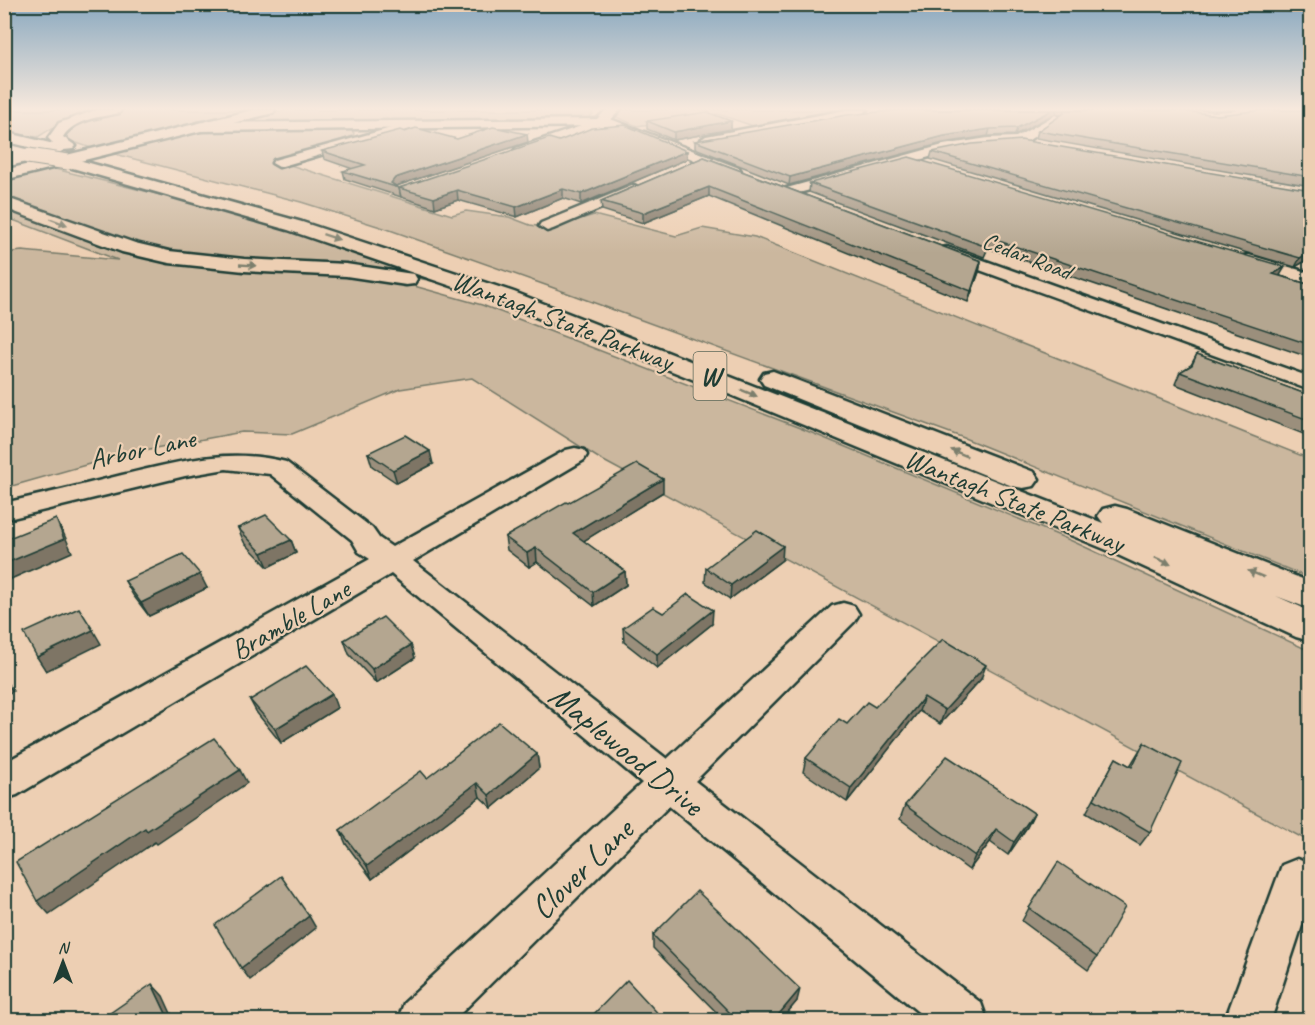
<svg xmlns="http://www.w3.org/2000/svg" width="1315" height="1025" font-family="Caveat,sans-serif">
<style>
.green{fill:#cbb79e;stroke:#757a69;stroke-width:1.5}
.lines{fill:none;stroke-linecap:round;stroke-linejoin:round}
.minor-casing{stroke:#1f3d34;stroke-width:5}
.tertiary-casing{stroke:#1f3d34;stroke-width:5}
.secondary-casing{stroke:#1f3d34;stroke-width:5}
.motorway-casing{stroke:#1f3d34;stroke-width:5}
.minor{fill:#edcfb3;fill-rule:evenodd}
.tertiary{fill:#edcfb3;fill-rule:evenodd}
.secondary{fill:#edcfb3;fill-rule:evenodd}
.motorway{fill:#edcfb3;fill-rule:evenodd}
.motorway-bridge-casing{stroke:#1f3d34;stroke-width:17;stroke-linecap:butt}
.motorway-bridge{stroke:#edcfb3;stroke-width:15}
.wall{fill:#9b8f7c;stroke:#1f3d34;stroke-width:1.5}
.shaded-wall{fill:#7e7465;stroke:#1f3d34;stroke-width:1.5}
.building{fill:#b4a690;stroke:#1f3d34;stroke-width:1.5}
.oneway{fill:#7c7f6d}
.labels{text-anchor:middle;stroke-width:4.5;stroke-linejoin:round;paint-order:stroke}
.far-street-label{font-size:24px;fill:#1f3d34;stroke:#edcfb3}
.shield{fill:#edcfb3;stroke:#5d695a;stroke-width:1.5}
.shield-label{font-size:27px;font-weight:bold;fill:#1f3d34}
.street-label{font-size:28px;fill:#1f3d34;stroke:#edcfb3}
.near-street-label{font-size:33px;fill:#1f3d34;stroke:#edcfb3}
</style>
<rect width="100%" height="100%" fill="#edcfb3"/>
<filter id="ink" filterUnits="userSpaceOnUse"><feTurbulence type="fractalNoise" baseFrequency=".0167" numOctaves="2"/><feDisplacementMap in="SourceGraphic" scale="12" xChannelSelector="R" yChannelSelector="G"/><feConvolveMatrix kernelMatrix="1 2 1 2 8 2 1 2 1" color-interpolation-filters="sRGB"/></filter>
<g filter="url(#ink)">
<g class="green">
<path d="M4 110H104L60 123 38 137 5 132Z"/>
<path d="M122 110H250L91 148 65 139 66 130 78 121Z"/>
<path d="M287 110H590L593 114 588 118 577 119 260 123 255 119Z"/>
<path d="M617 110H843L756 127 718 114 637 126 614 116Z"/>
<path d="M336 129H348L354 133 353 136 277 161 452 215 466 211 509 217 530 225 551 228 594 215 676 236 702 228 755 237 1310 459V578L964 438 551 287 387 229 301 202 111 153 202 131Z"/>
<path d="M51 168 234 213 360 253 441 283C397 273 355 266 310 263 265 259 218 262 173 252 115 240 60 216 5 195L4 180Z"/>
<path d="M4 208 138 256 195 265 325 273 400 282 482 305 800 428 1072 541 1310 651V842L600 459 472 378 400 389 292 434 242 432 128 453 5 488V253L22 251 118 260 5 217Z"/>
</g>
<g class="lines">
<g class="minor-casing">
<g id="minor">
<path d="M846 110H867L862 113 706 144 700 140 706 136Z"/>
<path d="M1055 115 1061 118 1059 120 1023 144 988 146 944 153 788 196 781 192 783 189 943 145 988 138 1016 137Z"/>
<path d="M613 120 739 168 741 171 739 174H729L611 126H601L524 154H516L514 151 516 148 596 121Z"/>
<path d="M413 122 417 123V127L279 167 272 163 274 160Z"/>
<path d="M634 185 641 189 639 192 553 229 547 231 539 226 541 223Z"/>
<path d="M947 247 1310 377V390L941 256 939 252 941 248Z"/>
<path d="M1249 255 1310 273V284L1243 264 1241 260 1243 256Z"/>
<path d="M575 448 584 450 587 455 584 460 413 561 667 759 832 606 843 603 854 606 859 614 854 622 695 781 981 1003 987 1020H928L669 806 454 1020H398L404 1003 642 783 391 574 17 795 4 799V763L370 559 359 552 352 540 270 474 226 469 185 476 4 520V503C44 494 83 485 122 475 177 462 229 447 286 462L372 528 379 538 392 547 566 450Z"/>
<path d="M1297 859 1310 864V901L1271 1020H1225L1282 865Z"/>
</g>
</g>
<g class="tertiary-casing">
<path id="tertiary" d="M600 119 607 123 605 126 198 131 191 127 198 123Z"/>
</g>
<g class="secondary-casing">
<path id="secondary" d="M253 110H275L273 113 4 180V170Z"/>
</g>
<g class="motorway-casing">
<g id="motorway">
<path d="M96 110H121L119 113C100 117 74 119 63 137L76 146 73 149 64 150 57 154 4 141V132L54 144 48 138 59 123Z"/>
<path d="M606 110H620L605 126H595L593 123Z"/>
<path d="M68 157 302 222 514 292 1103 523 1098 516 1103 509 1115 506 1127 509 1310 582V609L1276 596 1310 611V641L1296 637 1107 550 687 377 498 302 288 230 62 165 60 162 62 159Z"/>
<path d="M4 197 135 243 169 251 244 259 346 264 406 273 414 274 417 279 414 284 406 285 346 276 244 271 169 263 122 252 4 208Z"/>
<path d="M773 371 1034 472 1039 479 1034 486 1023 488 1012 486 764 385 760 379 764 373Z"/>
</g>
</g>
<use href="#minor" class="minor"/>
<use href="#tertiary" class="tertiary"/>
<use href="#secondary" class="secondary"/>
<use href="#motorway" class="motorway"/>
<g class="motorway-bridge-casing">
<path id="motorway-bridge" d="M28 156 68 162"/>
</g>
<use href="#motorway-bridge" class="motorway-bridge"/>
</g>
<g class="wall">
<path d="M899 110H1175L1218 115 1311 110V186L1036 138 1038 131 1061 115 1056 113 1015 135 988 136 943 143 789 185 695 148V141Z"/>
<path d="M1195 110H1236L1215 111Z"/>
<path d="M647 121H731V129L674 140 647 129Z"/>
<path d="M405 132 457 139 528 142 396 186 399 188 401 197 345 179 343 171 353 169 324 159 322 151Z"/>
<path d="M559 141 687 159 581 204 563 198 517 217 458 200 435 208 401 197 399 188Z"/>
<path d="M932 152 1311 190V258L1295 267 930 159Z"/>
<path d="M704 157 981 261 979 272 968 302 709 196 643 223 602 210 601 201Z"/>
<path d="M810 183 1280 276 1311 285V358L988 248 984 257 809 192Z"/>
<path d="M1197 354 1311 396V437L1175 384 1180 372 1191 365Z"/>
<path d="M368 453 433 464 397 483 372 466Z"/>
<path d="M663 492 583 541 625 571 626 585 594 606 537 562 529 567 507 550 505 537 568 503Z"/>
<path d="M238 528 291 540 296 553 268 567 244 542Z"/>
<path d="M782 560 730 599 705 582 706 568Z"/>
<path d="M125 581 207 588 149 616 133 595Z"/>
<path d="M663 613 712 624 657 668 624 642 623 628Z"/>
<path d="M344 640 411 645 415 658 376 683 349 654Z"/>
<path d="M981 679 940 724 919 711 847 802 803 772 806 758 847 724 875 707Z"/>
<path d="M250 700 337 708 281 743 257 713Z"/>
<path d="M1144 743 1150 832 1140 845 1086 813 1116 758 1130 766Z"/>
<path d="M537 754 539 768 492 808 480 797 372 879 346 844 340 830 427 778Z"/>
<path d="M905 805 1034 813 1027 827 1008 855 990 842 969 870 900 819Z"/>
<path d="M1029 908 1097 957 1088 970 1022 921Z"/>
<path d="M653 935 797 1001 781 1020H724L653 948Z"/>
</g>
<g class="shaded-wall">
<path d="M1052 110H1057L1056 113 1015 135 1017 128Z"/>
<path d="M731 121V129L674 140V132Z"/>
<path d="M990 129 988 136 943 143 789 185 790 177 944 136Z"/>
<path d="M527 134 528 142 396 186 395 187 391 183 395 178Z"/>
<path d="M687 151V159L581 204V194Z"/>
<path d="M709 187V196L643 223V213Z"/>
<path d="M563 189V198L517 217 516 207Z"/>
<path d="M457 190 458 200 435 208 434 198Z"/>
<path d="M1311 252V258L1295 267 1300 258Z"/>
<path d="M981 261 979 272 968 302 971 291Z"/>
<path d="M1285 267 1279 277 1273 274Z"/>
<path d="M430 451 433 464 397 483 393 470Z"/>
<path d="M663 479V492L574 547 573 533Z"/>
<path d="M56 519 63 532 72 552 4 582V564Z"/>
<path d="M291 540 296 553 268 567 262 553Z"/>
<path d="M783 546 782 560 730 599 731 585Z"/>
<path d="M536 548 537 562 529 567 527 553Z"/>
<path d="M625 571 626 585 594 606 593 592Z"/>
<path d="M200 574 207 588 149 616 141 603Z"/>
<path d="M713 610 712 624 657 668V654Z"/>
<path d="M93 630 101 644 46 671 37 657Z"/>
<path d="M411 645 415 658 376 683 372 669Z"/>
<path d="M986 665 981 679 940 724 945 710Z"/>
<path d="M4 679 13 691 4 696Z"/>
<path d="M332 694 337 708 281 743 275 729Z"/>
<path d="M924 697 919 711 847 802 851 788Z"/>
<path d="M537 754 539 768 492 808 489 795Z"/>
<path d="M240 770 247 783 157 844 155 842 49 914 37 901 145 828Z"/>
<path d="M477 783 480 797 372 879 367 866Z"/>
<path d="M1034 813 1027 827 1008 855 1014 842Z"/>
<path d="M996 829 990 842 969 870 975 856Z"/>
<path d="M309 916 316 928 250 980 241 968Z"/>
<path d="M152 984 163 996 174 1020H169Z"/>
<path d="M800 989 797 1001 781 1020H774Z"/>
</g>
<g class="building">
<path d="M899 110H1052L1017 128 990 129 944 136 790 177 695 141 847 115Z"/>
<path d="M1064 110H1175L1218 115 1262 110H1311V177L1038 131 1064 113Z"/>
<path d="M707 112 731 121 674 132 647 121Z"/>
<path d="M625 125 687 151 581 194 563 189 516 207 457 190 434 198 399 188 549 138 559 141 592 128Z"/>
<path d="M493 127 527 134 395 178 391 183 399 188 343 171 365 165 322 151 400 130 405 132 416 128 457 139Z"/>
<path d="M1021 140 1311 190V252L1300 258 932 152 972 144Z"/>
<path d="M704 157 981 261 971 291 709 187 643 213 601 201Z"/>
<path d="M909 157 1285 267 1273 274 1311 285V345L990 238 987 247 810 183Z"/>
<path d="M1197 354 1311 396V421L1180 372 1192 365Z"/>
<path d="M405 435 430 451 393 470 368 453Z"/>
<path d="M637 464 663 479 573 533 625 571 593 592 536 548 527 553 505 537 566 502 568 503Z"/>
<path d="M266 515 291 540 262 553 238 528Z"/>
<path d="M56 519 64 539 4 564V540Z"/>
<path d="M757 530 783 546 731 585 706 568Z"/>
<path d="M183 554 200 574 141 603 125 581Z"/>
<path d="M688 594 713 610 657 654 623 628 653 607 663 613Z"/>
<path d="M79 608 93 630 37 657 24 633Z"/>
<path d="M383 617 411 645 372 669 344 640Z"/>
<path d="M943 639 986 665 945 710 924 697 851 788 806 758 839 719 847 724 867 702 875 707Z"/>
<path d="M306 666 332 694 275 729 250 700Z"/>
<path d="M499 722 537 754 489 795 477 783 367 866 340 830 421 771 427 778Z"/>
<path d="M214 738 240 770 147 831 145 828 37 901 16 862Z"/>
<path d="M1144 743 1182 763 1150 832 1094 799 1116 758 1132 767Z"/>
<path d="M947 756 1034 813 1014 842 996 829 975 856 905 805Z"/>
<path d="M1058 862 1125 907 1097 957 1029 908Z"/>
<path d="M281 876 309 916 241 968 215 925Z"/>
<path d="M697 891 800 989 774 1020H737L653 935Z"/>
<path d="M627 980 664 1020H588Z"/>
<path d="M152 984 169 1020H100Z"/>
</g>
<defs><path id="oneway-solid" d="M-6-.8H1V-3.2L6.5 0L1 3.2V.8H-6Z" transform="scale(1.5)"/></defs>
<g class="oneway">
<use href="#oneway-solid" transform="translate(59 222) rotate(20)"/>
<use href="#oneway-solid" transform="translate(331 237) rotate(18)"/>
<use href="#oneway-solid" transform="translate(248 265) rotate(3)"/>
<use href="#oneway-solid" transform="translate(749 393) rotate(22)"/>
<use href="#oneway-solid" transform="translate(959 453) rotate(-158)"/>
<use href="#oneway-solid" transform="translate(1163 561) rotate(24)"/>
<use href="#oneway-solid" transform="translate(1256 574) rotate(-158)"/>
</g>
</g>
<linearGradient id="sky" x2="0" y2="1"><stop stop-color="#89a8bf"/><stop offset="0.43" stop-color="#f7e9dd"/><stop offset="1" stop-color="#f7e9dd" stop-opacity="0"/></linearGradient>
<rect width="1315" height="253" fill="url(#sky)"/>
<g class="labels">
<g class="far-street-label">
<text transform="translate(1027 256) rotate(21)" y="8">Cedar Road</text>
</g>
<rect class="shield" x="693.5" y="352" width="33" height="48" rx="4.5"/>
<g class="shield-label">
<text x="710" y="385">W</text>
</g>
<g class="street-label">
<text transform="translate(563 320) rotate(21)" y="10">Wantagh State Parkway</text>
<text transform="translate(142 448) rotate(-12)" y="10">Arbor Lane</text>
<text transform="translate(1015 500) rotate(22)" y="10">Wantagh State Parkway</text>
<text transform="translate(290 619) rotate(-30)" y="10">Bramble Lane</text>
</g>
<g class="near-street-label">
<text transform="translate(627 749) rotate(39)" y="12">Maplewood Drive</text>
<text transform="translate(581 868) rotate(-44)" y="12">Clover Lane</text>
</g>
</g>
<rect width="1315" height="1025" fill="none" stroke="#edcfb3" stroke-width="24"/>
<rect x="12" y="12" width="1291" height="1001" fill="none" stroke="#1f3d34" stroke-width="2" filter="url(#ink)"/>
<g transform="translate(63 962)" stroke="#edcfb3" stroke-width="4.5" paint-order="stroke">
<path d="M0-4.5L10 22L0 15L-10 22Z" fill="#1f3d34"/>
<text y="-9" font-size="16" font-weight="bold" text-anchor="middle" fill="#1f3d34">N</text>
</g>
</svg>
